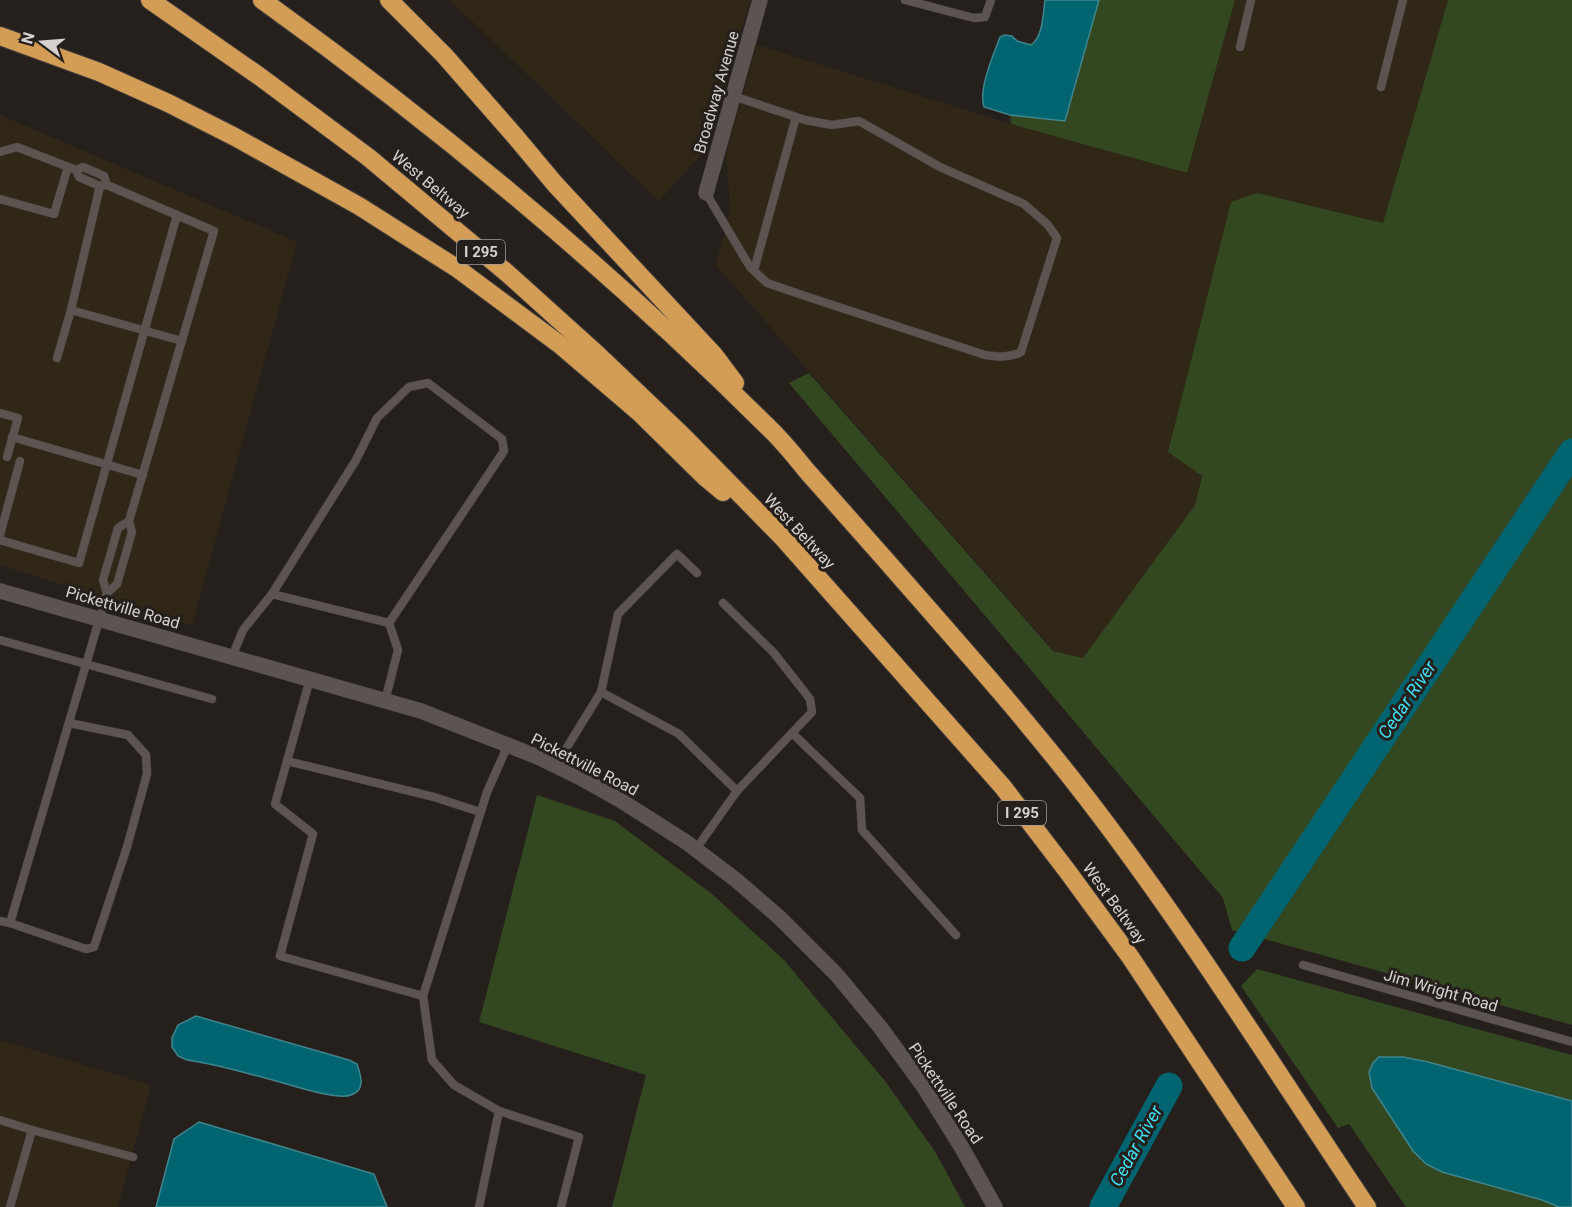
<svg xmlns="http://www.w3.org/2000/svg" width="1572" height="1207" font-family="Roboto,sans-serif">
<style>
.industrial{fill:#302717}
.green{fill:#334721}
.water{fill:#006570;stroke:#40858c;stroke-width:1.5}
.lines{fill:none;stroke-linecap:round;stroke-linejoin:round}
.river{stroke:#006570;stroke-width:27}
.service-casing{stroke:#423d3b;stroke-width:9}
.minor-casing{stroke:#423d3b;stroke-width:16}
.tertiary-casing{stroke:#423d3b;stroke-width:16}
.motorway-casing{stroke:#423d3b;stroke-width:20}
.service{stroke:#5c5451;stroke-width:8}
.minor{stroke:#5c5451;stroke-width:15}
.tertiary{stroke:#5c5451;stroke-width:15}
.motorway{stroke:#d49d56;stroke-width:18}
.labels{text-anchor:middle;stroke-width:6;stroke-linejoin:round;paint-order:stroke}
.shield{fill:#26201d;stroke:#a09c9a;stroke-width:1.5}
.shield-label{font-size:15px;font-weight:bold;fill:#d5d1cf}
.street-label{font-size:16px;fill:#d5d1cf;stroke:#26201d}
.water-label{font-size:18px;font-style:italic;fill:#3edff2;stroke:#26201d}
</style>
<rect width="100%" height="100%" fill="#26201d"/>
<g class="industrial">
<path d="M450 0H750L708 147 659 201Z"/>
<path d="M1235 0H1448L1383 223 1257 193 1195 505 1083 658 1054 651 716 265 730 210 726 154 757 45 1011 124 1187 173Z"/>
<path d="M0 115 297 242 192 625 0 565Z"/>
<path d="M0 1040 151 1085 118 1207H0Z"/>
</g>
<g class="green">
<path d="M1099 0H1235L1187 173 1011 124 1010 115 1065 120Z"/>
<path d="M1448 0H1572V1025L1232 930 1223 898 789 383 809 373 1053 651 1083 658 1195 505 1202 476 1168 452 1231 202 1257 193 1383 223Z"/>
<path d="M537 795 615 821 712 894 784 960 885 1081 936 1153 965 1207H612L646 1075 479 1022Z"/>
<path d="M1257 969 1572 1055V1101L1428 1062 1426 1164C1468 1184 1516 1189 1559 1207H1406L1349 1124 1338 1128 1241 986Z"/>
</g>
<g class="water">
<path d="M1045 0H1099L1065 121 1010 115 984 107C978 89 994 54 1000 37L1005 35 1012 36 1017 41 1031 45C1043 37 1043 14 1045 0Z"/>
<path d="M196 1016 349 1060 357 1064C361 1076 366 1090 351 1095 337 1101 285 1083 269 1079 242 1072 215 1064 187 1060L178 1056 172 1047V1038L178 1025Z"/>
<path d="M1379 1057H1403L1428 1062 1572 1101V1207H1559L1542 1200 1442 1172 1426 1164 1413 1151 1372 1088 1369 1072 1373 1063Z"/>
<path d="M199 1122 374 1174 387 1207H156L174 1139Z"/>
</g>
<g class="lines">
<g class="river">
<path d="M1242 948 1572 452"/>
<path d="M1103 1207 1169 1086"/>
</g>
<g class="service-casing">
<g id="service">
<path d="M905 0 974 18 985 17 991 0"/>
<path d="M1240 47 1251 0"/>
<path d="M1381 87 1403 0"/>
<path d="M0 152 17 147 76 170 83 167 104 176 107 185 100 186 79 177 76 170"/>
<path d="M107 185 214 231 129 521 132 532 117 584 107 593 103 580 118 528 129 521"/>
<path d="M706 193 750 267 767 283 808 297 985 355C999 357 1008 358 1021 352L1057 238 1048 225 1024 204 940 167 859 121 832 125 805 120 733 96"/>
<path d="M0 199 54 214 68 167"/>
<path d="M754 270 796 117"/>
<path d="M71 310 100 186"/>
<path d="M57 358 71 310 182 341"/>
<path d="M0 413 18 418 7 457"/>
<path d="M12 437 143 475"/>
<path d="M0 535 20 461"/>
<path d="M0 540 79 563 177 215"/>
<path d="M272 594 389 623"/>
<path d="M723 603 774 653 810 699 812 712 792 733"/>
<path d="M0 640 212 699"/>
<path d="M232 657 243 630 272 594 356 460 377 418 409 387 428 383 502 439 504 451 389 623 398 650 385 701"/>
<path d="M310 679 275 804 313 834 280 956 423 996 487 792 508 745"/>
<path d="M601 692 618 614 677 554 697 573"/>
<path d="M287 761 434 797 480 812"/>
<path d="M556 765 601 692 679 734 737 791 696 849"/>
<path d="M737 791 792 733 860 798 862 830 956 935"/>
<path d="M0 921 10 923 107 593"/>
<path d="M10 923 86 949 94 947 127 847 147 774 146 755 128 735 69 723"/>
<path d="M1303 965 1572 1042"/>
<path d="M423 996 432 1060 454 1085 499 1111 579 1137 561 1207"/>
<path d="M0 1120 32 1130 10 1207"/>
<path d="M32 1130 133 1157"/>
<path d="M479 1207 499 1111"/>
</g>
</g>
<g class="minor-casing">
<path id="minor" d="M706 193 760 0"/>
</g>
<g class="tertiary-casing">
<path id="tertiary" d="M0 591 421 711 538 757 579 777 620 800 686 842 736 880 780 918 836 974 880 1027 924 1087 962 1148 995 1207"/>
</g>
<g class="motorway-casing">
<g id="motorway">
<path d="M150 0 259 76 368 157 507 273 598 355 683 436 783 538 1003 787 1068 872 1131 958 1296 1207"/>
<path d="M262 0C442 129 611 271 768 427 782 440 794 455 806 470 832 499 857 528 883 557 952 636 1022 714 1086 797 1187 928 1275 1070 1367 1207"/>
<path d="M389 0 444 55 514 135 555 184 714 355 735 383"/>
<path d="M0 36 99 72 168 103 235 137 359 206 458 269 559 344 641 414 705 477 723 492"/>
</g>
</g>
<use href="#service" class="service"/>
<use href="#minor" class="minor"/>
<use href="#tertiary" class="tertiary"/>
<use href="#motorway" class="motorway"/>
</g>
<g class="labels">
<g class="shield">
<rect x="457" y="240" width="48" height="24" rx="4.5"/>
<rect x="998" y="801" width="48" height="24" rx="4.5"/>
</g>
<g class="shield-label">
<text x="481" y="257">I 295</text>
<text x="1022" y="818">I 295</text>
</g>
<g class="street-label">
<text transform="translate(716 92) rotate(-74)" y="6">Broadway Avenue</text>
<text transform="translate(431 184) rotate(40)" y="6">West Beltway</text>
<text transform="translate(800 531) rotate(47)" y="6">West Beltway</text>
<text transform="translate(123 607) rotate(16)" y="6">Pickettville Road</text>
<text transform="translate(585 764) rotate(27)" y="6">Pickettville Road</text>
<text transform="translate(1115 903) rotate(54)" y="6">West Beltway</text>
<text transform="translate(1441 990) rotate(16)" y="6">Jim Wright Road</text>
<text transform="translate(946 1093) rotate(56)" y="6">Pickettville Road</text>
</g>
<g class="water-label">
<text transform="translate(1407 700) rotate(-56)" y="6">Cedar River</text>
<text transform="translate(1136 1146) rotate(-61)" y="6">Cedar River</text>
</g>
</g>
<g transform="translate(42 42) rotate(286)" stroke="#26201d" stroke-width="4.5" paint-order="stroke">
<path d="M0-4.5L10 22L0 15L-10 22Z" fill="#d5d1cf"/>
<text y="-9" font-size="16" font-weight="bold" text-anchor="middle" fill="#d5d1cf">N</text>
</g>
</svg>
